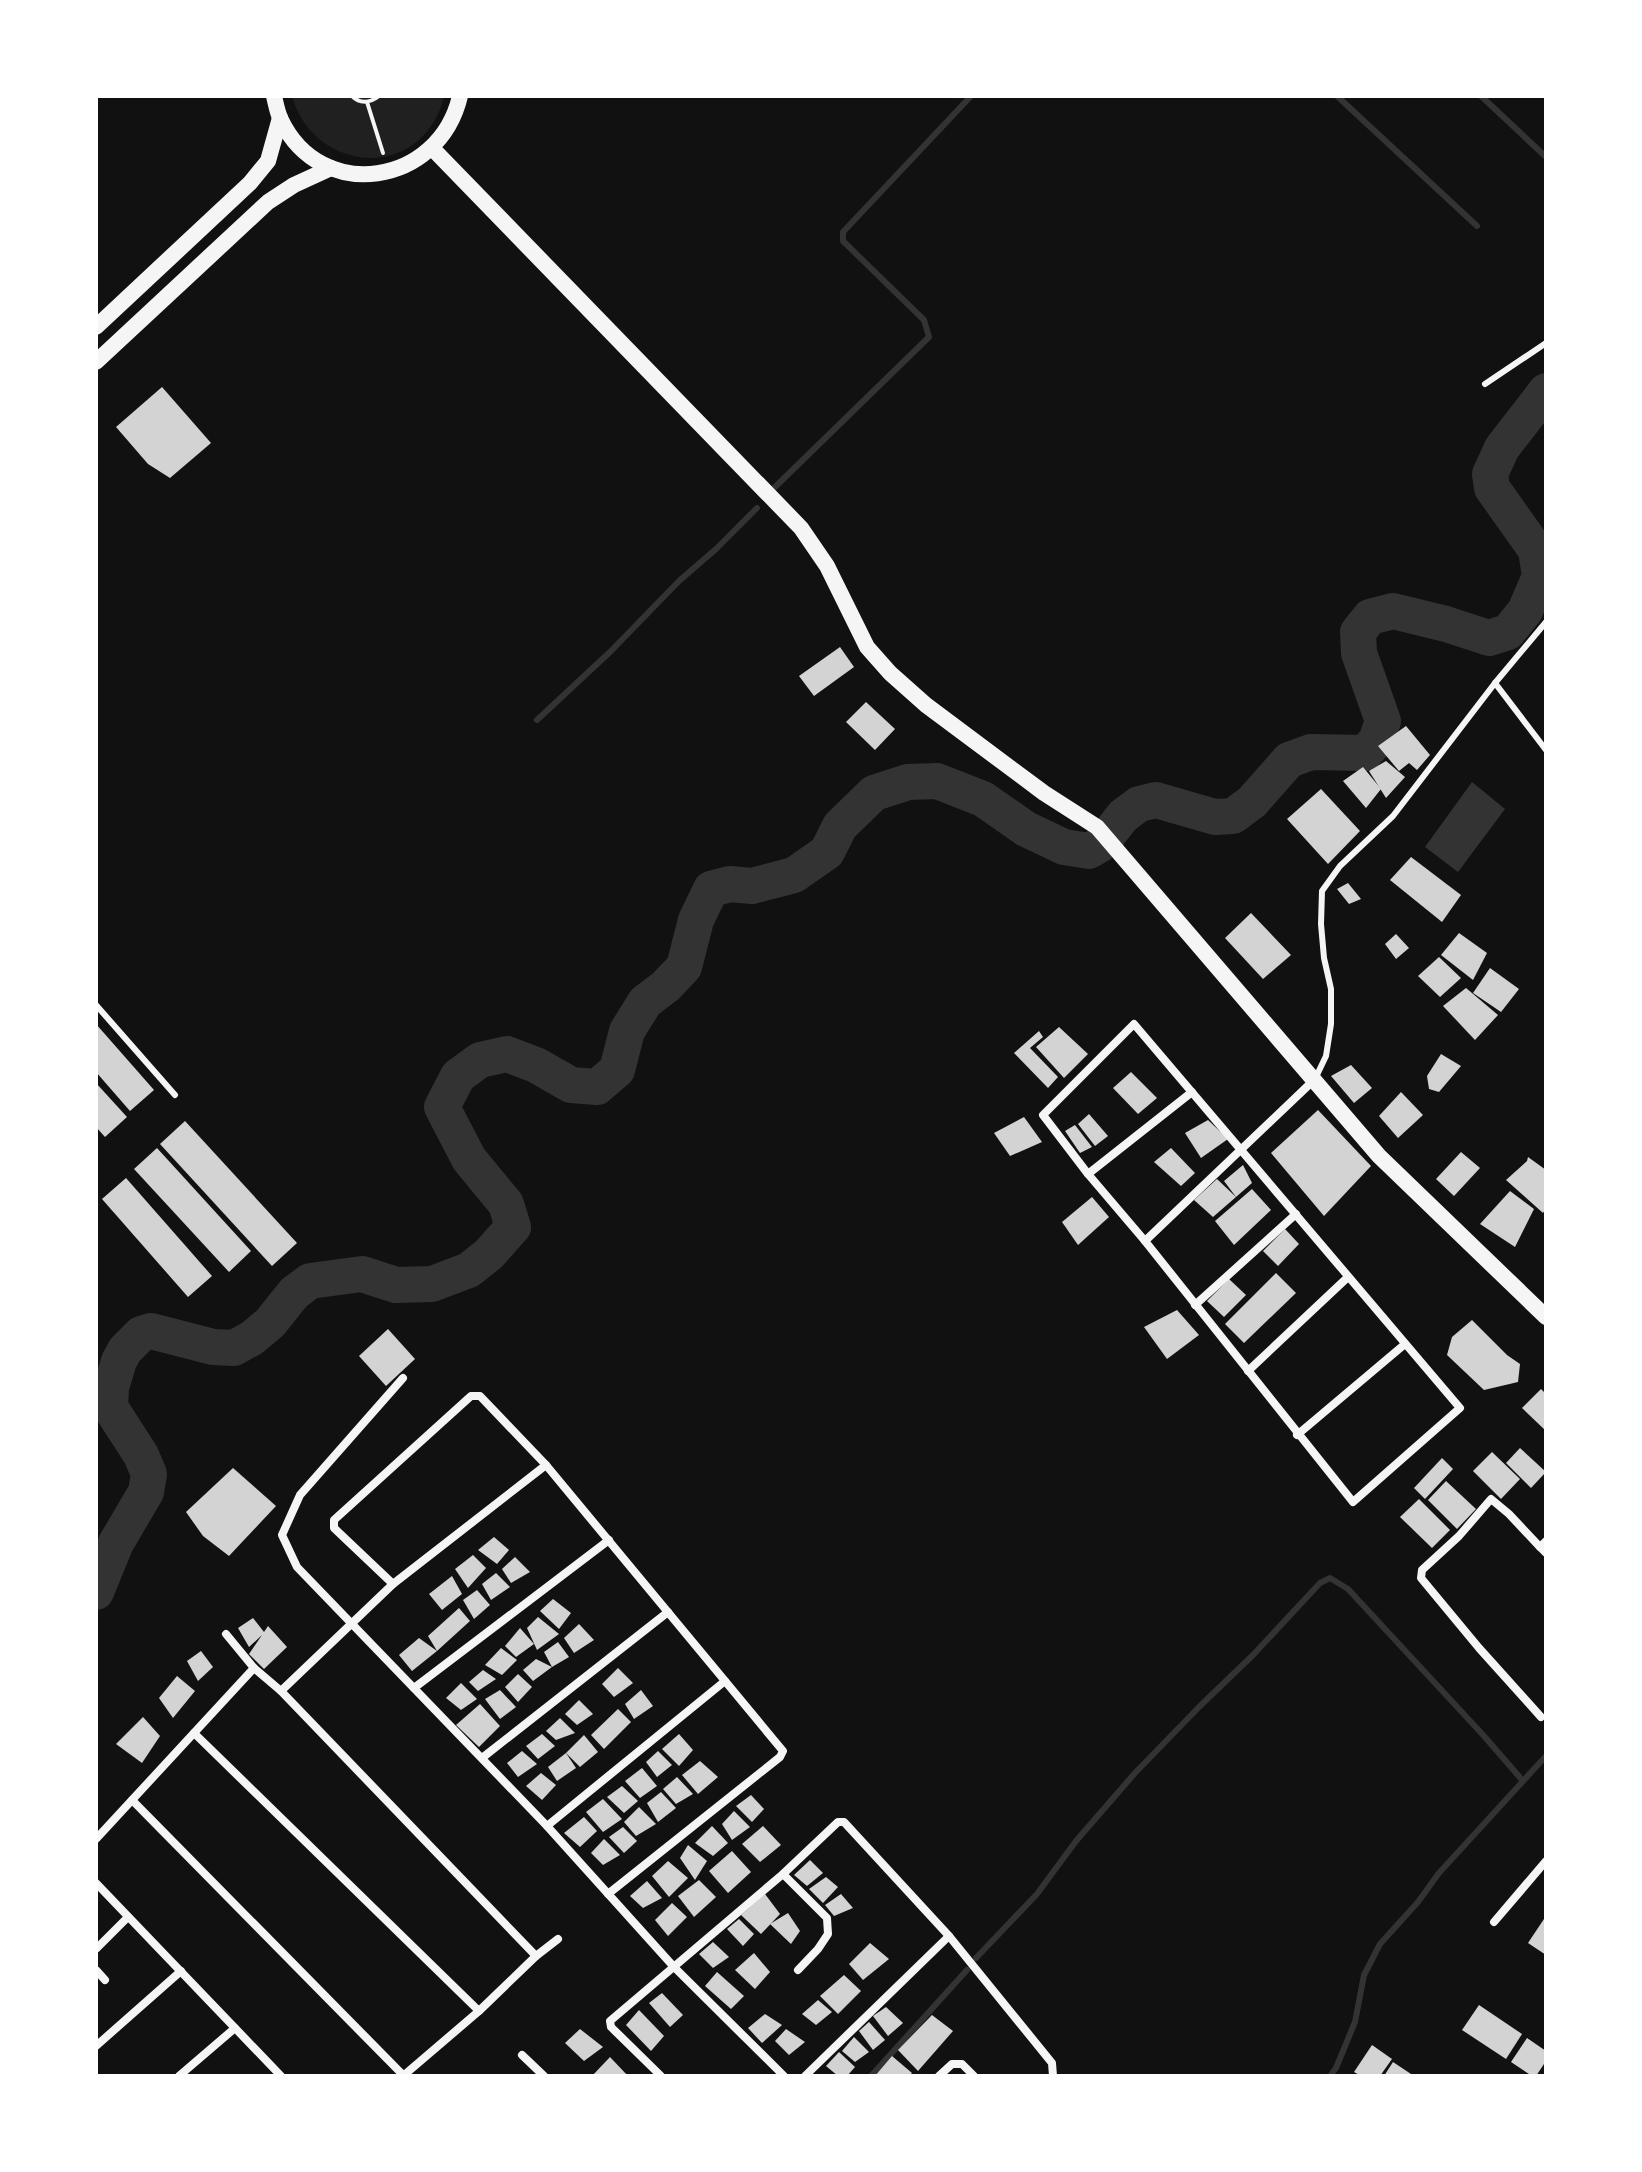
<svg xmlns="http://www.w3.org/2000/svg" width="1642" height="2172" font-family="'DM Sans',sans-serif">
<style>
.green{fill:#202020}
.water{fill:#333}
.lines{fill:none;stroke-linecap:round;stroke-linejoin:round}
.stream{stroke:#333;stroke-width:6}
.river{stroke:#333;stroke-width:36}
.building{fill:#d3d3d3}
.path{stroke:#f5f5f5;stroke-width:4}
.service{stroke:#f5f5f5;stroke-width:6}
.minor{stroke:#f5f5f5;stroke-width:8}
.secondary{stroke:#f5f5f5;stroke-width:16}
</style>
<rect width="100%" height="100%" fill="#111"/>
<path class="green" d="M292 96H444C442 102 441 108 438 114 405 183 311 166 292 96Z"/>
<path class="water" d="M1472 782 1505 809 1458 872 1425 847Z"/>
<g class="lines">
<g class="stream">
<path d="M1337 96 1477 226"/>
<path d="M1481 96 1546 157"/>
<path d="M772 490 929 337 924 320 843 241V232L971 96"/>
<path d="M537 720 611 651 679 581 716 549 757 508"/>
<path d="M976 1958 1037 1894 1076 1841 1135 1773 1200 1706 1253 1655 1320 1583 1330 1578 1348 1589 1484 1736 1523 1781"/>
<path d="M871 2076 967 1970"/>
<path d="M1330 2076 1336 2068 1355 2022 1364 1975 1380 1944 1418 1902 1439 1873 1546 1756"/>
</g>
<path class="river" d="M96 1592 116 1543 146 1492 149 1474 141 1455 110 1407 111 1388 119 1361 125 1350 141 1334 151 1331 213 1347 234 1348 252 1338 270 1323 294 1293 310 1281 362 1274 396 1285 432 1284 469 1270 489 1254 513 1227 506 1204 469 1159 442 1107 458 1076 480 1060 507 1054 536 1065 571 1085 597 1087 617 1070 627 1031 645 1002 666 986 684 967 696 920 711 889 730 884 752 886 794 875 827 852 840 826 874 793 908 782 937 781 983 799 1026 829 1064 847 1089 851 1101 844 1123 816 1139 804 1156 800 1215 817 1233 816 1252 802 1289 760 1311 752 1365 753 1376 741 1383 721 1359 653 1358 632 1370 617 1393 611 1446 624 1489 638 1508 632 1525 611 1540 576 1536 550 1492 488 1490 474 1502 448 1546 391"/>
</g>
<g class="building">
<path d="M162 387 211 443 170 478 148 464 116 427Z"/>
<path d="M840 647 854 667 814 696 799 676Z"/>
<path d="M866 702 895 729 875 750 846 722Z"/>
<path d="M1406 726 1430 755 1417 770 1409 763 1399 771 1378 746Z"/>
<path d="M1386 761 1405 777 1386 798 1369 771Z"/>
<path d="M1363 767 1381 789 1366 808 1343 781Z"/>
<path d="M1321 789 1360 831 1328 864 1287 819Z"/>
<path d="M1411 857 1461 895 1442 922 1390 880Z"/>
<path d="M1348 883 1361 899 1349 904 1337 889Z"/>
<path d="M1251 913 1291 955 1263 979 1225 938Z"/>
<path d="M1459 933 1487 953 1473 980 1441 955Z"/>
<path d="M1396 934 1409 948 1396 959 1385 944Z"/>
<path d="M1439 957 1461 978 1440 997 1418 976Z"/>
<path d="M1490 968 1519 989 1501 1012 1473 993Z"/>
<path d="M1466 988 1498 1015 1475 1040 1443 1006Z"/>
<path d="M96 1024 154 1090 130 1111 96 1072Z"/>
<path d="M1059 1027 1088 1054 1064 1078 1036 1047Z"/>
<path d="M1039 1031 1043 1037 1030 1048 1058 1077 1048 1088 1014 1053Z"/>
<path d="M1441 1054 1461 1066 1439 1092 1429 1089 1427 1076Z"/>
<path d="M1351 1065 1372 1088 1354 1103 1331 1076Z"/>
<path d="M1131 1072 1157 1098 1138 1114 1113 1088Z"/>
<path d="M96 1083 127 1117 105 1137 96 1127Z"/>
<path d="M1401 1092 1423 1115 1398 1138 1379 1116Z"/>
<path d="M1318 1110 1371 1166 1324 1216 1271 1153Z"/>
<path d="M1089 1114 1108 1136 1095 1146 1078 1124Z"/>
<path d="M1024 1117 1042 1142 1010 1156 994 1133Z"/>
<path d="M1208 1120 1228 1139 1201 1158 1185 1133Z"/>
<path d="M185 1121 297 1243 272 1266 160 1144Z"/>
<path d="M1075 1125 1092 1147 1080 1153 1065 1131Z"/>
<path d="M157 1148 251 1251 229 1272 134 1169Z"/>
<path d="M1171 1148 1195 1173 1181 1186 1154 1162Z"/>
<path d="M1461 1152 1480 1168 1454 1196 1436 1179Z"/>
<path d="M1528 1157 1546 1170V1208L1543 1213 1506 1180 1527 1161Z"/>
<path d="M1243 1165 1252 1183 1236 1197 1224 1181Z"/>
<path d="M126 1178 212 1276 188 1297 102 1199Z"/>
<path d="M1217 1179 1236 1197 1213 1217 1194 1200Z"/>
<path d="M1252 1189 1271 1210 1234 1245 1215 1221Z"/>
<path d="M1510 1191 1534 1209 1515 1247 1480 1224Z"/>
<path d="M1092 1197 1109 1217 1078 1245 1062 1222Z"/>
<path d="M1285 1229 1299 1244 1278 1266 1263 1251Z"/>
<path d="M1276 1273 1296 1293 1244 1343 1225 1324Z"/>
<path d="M1229 1279 1246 1295 1224 1317 1207 1301Z"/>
<path d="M1177 1310 1199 1335 1167 1359 1144 1327Z"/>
<path d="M1472 1320 1507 1355 1520 1364 1518 1382 1484 1390 1447 1355 1452 1337Z"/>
<path d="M388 1329 415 1359 386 1386 359 1356Z"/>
<path d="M1541 1389 1546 1394V1431L1522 1408Z"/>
<path d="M1520 1448 1546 1472 1531 1488 1506 1463Z"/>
<path d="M1492 1452 1520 1479 1501 1499 1473 1471Z"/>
<path d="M1442 1458 1453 1469 1425 1499 1414 1488Z"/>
<path d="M233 1468 276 1506 229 1556 203 1536 186 1512Z"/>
<path d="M1446 1481 1476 1509 1457 1529 1428 1500Z"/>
<path d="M1419 1499 1450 1530 1432 1548 1400 1517Z"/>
<path d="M494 1537 509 1550 497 1564 478 1550Z"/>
<path d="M473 1555 486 1568 468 1588 455 1569Z"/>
<path d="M515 1557 530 1572 511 1583 502 1569Z"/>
<path d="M496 1573 510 1587 491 1600 482 1584Z"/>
<path d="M452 1576 462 1594 442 1610 429 1594Z"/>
<path d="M477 1590 490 1605 474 1619 463 1600Z"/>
<path d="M553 1599 571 1613 559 1629 540 1611Z"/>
<path d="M459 1608 470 1621 437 1651 428 1636Z"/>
<path d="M538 1617 559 1634 537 1650 527 1628Z"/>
<path d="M253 1618 264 1632 268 1626 287 1647 264 1669 249 1654 262 1635 249 1647 238 1628Z"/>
<path d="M579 1624 594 1640 574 1653 564 1638Z"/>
<path d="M520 1628 534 1644 516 1657 505 1646Z"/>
<path d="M419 1638 437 1651 412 1671 399 1655Z"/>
<path d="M558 1642 569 1657 552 1667 544 1652Z"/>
<path d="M501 1648 517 1660 502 1675 485 1665Z"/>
<path d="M201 1651 213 1667 198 1681 187 1661Z"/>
<path d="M536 1659 552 1667 533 1681 523 1670Z"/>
<path d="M618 1668 633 1683 614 1697 602 1684Z"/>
<path d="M483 1670 496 1679 478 1691 469 1682Z"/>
<path d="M518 1674 532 1687 518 1702 505 1687Z"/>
<path d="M177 1676 195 1691 173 1718 159 1698Z"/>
<path d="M461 1683 477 1699 461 1710 446 1698Z"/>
<path d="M500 1690 516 1707 500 1719 485 1699Z"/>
<path d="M641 1690 653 1706 634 1719 625 1704Z"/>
<path d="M579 1700 593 1714 577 1725 565 1714Z"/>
<path d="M480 1704 500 1726 479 1747 456 1725Z"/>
<path d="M618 1709 631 1722 604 1749 591 1735Z"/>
<path d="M143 1717 160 1736 142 1763 116 1744Z"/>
<path d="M560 1718 575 1733 556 1740 546 1731Z"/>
<path d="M542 1734 555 1746 538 1759 526 1746Z"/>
<path d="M679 1734 693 1750 679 1766 662 1749Z"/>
<path d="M584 1735 598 1752 580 1767 566 1753Z"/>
<path d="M522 1751 537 1764 518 1777 507 1763Z"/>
<path d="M658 1751 672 1765 657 1777 646 1762Z"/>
<path d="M566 1753 576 1768 557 1781 548 1767Z"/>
<path d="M700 1761 718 1777 698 1794 682 1775Z"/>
<path d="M642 1768 657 1786 640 1798 625 1781Z"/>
<path d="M541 1773 556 1785 542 1800 526 1786Z"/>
<path d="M677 1777 693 1794 676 1804 663 1789Z"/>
<path d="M622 1786 638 1801 624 1813 607 1797Z"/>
<path d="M661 1792 676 1808 658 1822 647 1803Z"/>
<path d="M751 1795 764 1809 752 1822 736 1806Z"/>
<path d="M603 1799 622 1819 603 1832 586 1812Z"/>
<path d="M639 1807 656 1824 636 1836 624 1822Z"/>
<path d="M734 1811 750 1827 732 1840 722 1824Z"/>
<path d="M584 1817 597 1831 580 1847 564 1833Z"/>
<path d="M712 1826 728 1843 713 1856 695 1843Z"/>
<path d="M763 1826 781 1845 760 1862 742 1844Z"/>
<path d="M623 1827 637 1841 624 1853 609 1837Z"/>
<path d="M604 1839 620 1855 603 1865 591 1853Z"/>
<path d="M688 1845 707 1861 695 1880 680 1858Z"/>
<path d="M732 1851 751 1872 728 1893 709 1871Z"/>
<path d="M810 1860 823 1873 807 1886 794 1875Z"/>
<path d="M668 1861 688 1878 669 1897 652 1876Z"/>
<path d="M826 1877 838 1887 823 1903 809 1889Z"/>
<path d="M699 1880 716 1897 694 1917 678 1896Z"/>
<path d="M647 1881 662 1898 643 1908 630 1896Z"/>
<path d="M765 1894 780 1914 761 1934 741 1915Z"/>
<path d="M841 1894 853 1908 834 1916 825 1905Z"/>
<path d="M672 1903 687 1917 668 1936 655 1920Z"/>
<path d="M788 1913 800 1931 791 1944 770 1924Z"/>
<path d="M1546 1916V1955L1528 1943Z"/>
<path d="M739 1919 754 1934 743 1946 727 1929Z"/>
<path d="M713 1942 729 1957 713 1968 699 1954Z"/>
<path d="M870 1943 889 1959 863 1980 849 1964Z"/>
<path d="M754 1953 770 1972 755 1989 735 1970Z"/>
<path d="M717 1972 744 1996 731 2009 705 1986Z"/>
<path d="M844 1975 861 1991 838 2014 820 1996Z"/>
<path d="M662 1993 683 2015 670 2027 649 2003Z"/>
<path d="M818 2000 832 2012 816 2025 802 2014Z"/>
<path d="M1479 2005 1522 2034 1506 2059 1462 2030Z"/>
<path d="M886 2007 903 2023 888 2036 873 2016Z"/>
<path d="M639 2010 664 2036 651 2051 626 2025Z"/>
<path d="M765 2014 782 2025 762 2043 748 2028Z"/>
<path d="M932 2015 953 2031 918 2071 898 2050Z"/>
<path d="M869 2022 885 2040 873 2050 859 2031Z"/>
<path d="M580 2029 603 2047 584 2061 565 2043Z"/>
<path d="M786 2029 805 2042 789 2055 775 2041Z"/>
<path d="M854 2037 869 2052 855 2062 842 2051Z"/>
<path d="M1527 2038 1546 2051V2061L1536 2076H1532L1511 2062Z"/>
<path d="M1372 2045 1392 2059 1380 2076H1361L1354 2072Z"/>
<path d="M839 2052 855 2067 847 2076H838L826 2066Z"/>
<path d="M892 2056 912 2073 909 2076H875Z"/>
<path d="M610 2057 628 2076H592Z"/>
<path d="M1393 2062 1414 2076H1384Z"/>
</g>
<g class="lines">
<g class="path">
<path d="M352 96C360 104 370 103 379 96"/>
<path d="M367 102 383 153"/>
</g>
<g class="service">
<path d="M1485 384 1546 343"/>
<path d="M1495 683 1546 750"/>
<path d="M96 1005 175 1095"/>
<path d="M1316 1077 1326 1056 1331 1024V989L1324 958 1321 924 1322 891 1340 866 1393 816 1495 683 1546 622"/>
</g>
<g class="minor">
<path d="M1134 1024 1460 1408 1353 1502 1145 1241 1088 1174 1043 1115Z"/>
<path d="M1088 1174 1192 1092"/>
<path d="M1145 1241 1314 1080"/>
<path d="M1195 1305 1296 1214"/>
<path d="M1248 1371 1348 1277"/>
<path d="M403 1378 300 1495 282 1535 297 1567 547 1826 674 1967 784 2076"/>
<path d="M1297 1435 1405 1344"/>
<path d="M1546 1541 1540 1547 1546 1553"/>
<path d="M1540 1547 1509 1514 1491 1499 1459 1536 1422 1570 1421 1578 1479 1648 1541 1717"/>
<path d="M393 1584 334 1528V1520L471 1396H480L546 1465 783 1751 780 1757 608 1894"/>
<path d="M226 1634 254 1668 281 1691 536 1956"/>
<path d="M414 1688 609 1540"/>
<path d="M281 1691 393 1584 546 1465"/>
<path d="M194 1733 479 2011"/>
<path d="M482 1758 668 1612"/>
<path d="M132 1800 403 2075"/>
<path d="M547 1826 725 1681"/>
<path d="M96 1839 254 1668"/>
<path d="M783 1874 827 1918 828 1934 818 1949 798 1970"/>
<path d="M96 1883 281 2076"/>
<path d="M1494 1922 1546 1861"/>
<path d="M96 1949 128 1917"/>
<path d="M96 1970 105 1980"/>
<path d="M96 2046 181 1971"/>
<path d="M522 2055 544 2076"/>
<path d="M179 2076 235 2028"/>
<path d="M403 2076 479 2011 536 1956 558 1939"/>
<path d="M661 2076 611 2027 610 2021 783 1874 838 1822H844L949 1936"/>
<path d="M805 2076 949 1936 1052 2063 1053 2076"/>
<path d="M939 2076 952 2064H962L974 2076"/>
</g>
<g class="secondary">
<path d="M274 96C276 104 277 112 281 120 321 204 439 186 460 96"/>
<path d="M432 148 801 528 827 566 867 647 890 673 926 705 1044 793 1097 827 1379 1156 1546 1317"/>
<path d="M96 327 250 183 268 161 280 118"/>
<path d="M96 362 268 202 294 185 331 168"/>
</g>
</g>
<rect width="1642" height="2172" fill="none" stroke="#ffffff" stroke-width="196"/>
</svg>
